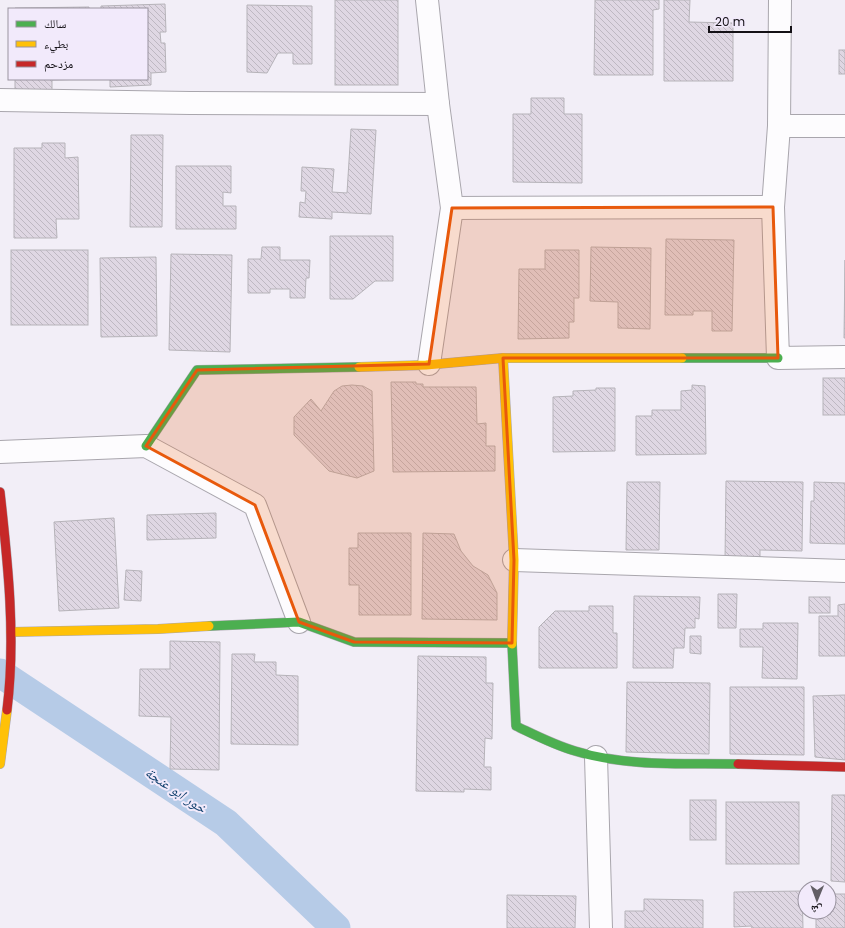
<svg xmlns="http://www.w3.org/2000/svg" width="845" height="928" font-family="Poppins,'Noto Naskh Arabic',sans-serif">
<style>
.lines{fill:none;stroke-linecap:round;stroke-linejoin:round}
.canal{stroke:#b6cbe7;stroke-width:29}
.building{fill:url(#building-back-hatch);stroke:#b6b3b9}
.street-casing{stroke:#a9a6ad;stroke-width:24}
.fast-casing{stroke:#a9a6ad;stroke-width:10}
.slow-casing{stroke:#a9a6ad;stroke-width:10}
.jam-casing{stroke:#a9a6ad;stroke-width:10}
.street{stroke:#fdfcfe;stroke-width:22}
.fast{stroke:#4caf50;stroke-width:9}
.slow{stroke:#ffc107;stroke-width:9}
.jam{stroke:#c62828;stroke-width:9}
.marked{fill:#e8590c;fill-opacity:0.2;stroke:#e8590c;stroke-width:3;stroke-linejoin:round}
.labels{text-anchor:middle;stroke-width:4;stroke-linejoin:round;paint-order:stroke}
.water-label{font-size:14px;font-style:italic;fill:#13426f;stroke:#f2eafb}
</style>
<defs>
<pattern id="building-back-hatch" width="6" height="6" patternUnits="userSpaceOnUse"><rect width="6" height="6" fill="#dfd7e3"/><path d="M-1 5l2 2M0 0l6 6M5-1l2 2" fill="none" stroke="#beb8c2"/></pattern>
</defs>
<rect width="100%" height="100%" fill="#f2eef7"/>
<g class="lines">
<path class="canal" d="M0 673 226 823 336 928"/>
</g>
<g class="building">
<rect x="335" y="0" width="63" height="85"/>
<path d="M595 0H659V9L653 10V75H594Z"/>
<path d="M664 0H690L689 22 733 23V81H664Z"/>
<path d="M165 4 166 32H160L161 43H165L166 72 151 73V85L110 87V79H147V9H101V6Z"/>
<path d="M247 5 312 6V64H293V53H278L267 73 247 72Z"/>
<path d="M89 7V9H15V8Z"/>
<rect x="839" y="50" width="6" height="24"/>
<path d="M15 79H89L52 80V93H15Z"/>
<path d="M531 98H564V114H582V183L513 182V114H531Z"/>
<path d="M351 129 376 130 371 214 332 212V219L299 217 300 202 305 203 306 191H301L302 167 334 169 332 192 347 193Z"/>
<path d="M131 135H163L162 227H130Z"/>
<path d="M42 143H65V158L78 157 79 219H56L57 238H14V148H42Z"/>
<path d="M176 166H231V193L223 192V206H236V229H176Z"/>
<path d="M330 236H393V281H375L353 299H330Z"/>
<path d="M666 239 734 240 732 331H712V311H693V315H665Z"/>
<path d="M262 247H280V260H310L309 278H306L305 298H290V289H270V293H248V259H261Z"/>
<path d="M591 247 651 248 650 329 618 328V302L590 301Z"/>
<rect x="11" y="250" width="77" height="75"/>
<path d="M545 250H579V298H574V322H569V338L518 339 519 269H545Z"/>
<path d="M171 254 232 255 230 352 169 350Z"/>
<path d="M156 257 157 336 101 337 100 258Z"/>
<path d="M845 260V338H844Z"/>
<rect x="823" y="378" width="22" height="37"/>
<path d="M391 382H416V384H423V387H476L477 424 486 423V446H495V471L393 472Z"/>
<path d="M352 385 363 386 372 391 374 471 357 478 329 471 294 435V417L311 399 321 411 334 391 342 386Z"/>
<path d="M692 385 705 386 706 454 636 455V416H652V410H681V391L692 390Z"/>
<path d="M596 388H615V451L553 452V397L573 396V391L596 390Z"/>
<path d="M726 481 803 482 802 551 760 550V561L725 560Z"/>
<path d="M627 482H660L659 550H626Z"/>
<path d="M814 482 845 483V544L810 543 811 501H814Z"/>
<path d="M216 513V538L147 540V515Z"/>
<path d="M114 518 119 608 59 611 54 522Z"/>
<path d="M358 533H411V615H359V585H349V548H358Z"/>
<path d="M423 533 454 534 461 551 473 566 488 575 497 593V620L422 619Z"/>
<path d="M126 570 142 571 141 601 124 600Z"/>
<path d="M718 594H737L736 628H718Z"/>
<path d="M634 596 700 597 699 619 695 618V628H685L684 648H674L673 668H633Z"/>
<rect x="809" y="597" width="21" height="16"/>
<path d="M845 604V656H819V616H838V605Z"/>
<path d="M589 606H613V633H617V668H539V627L555 611H589Z"/>
<path d="M763 623H798L797 679 762 678 763 647H740V629H763Z"/>
<path d="M690 636H701V654L690 653Z"/>
<path d="M170 641 220 642 219 770 170 769 171 717 139 716 140 669H170Z"/>
<path d="M232 654H255L254 662H276V675L298 676V745L231 744Z"/>
<path d="M418 656 486 657V683H493L492 739 485 738 484 767H491V790L464 789V792L416 791Z"/>
<path d="M627 682 710 683 709 754 626 752Z"/>
<path d="M730 687H804V755L730 754Z"/>
<path d="M845 695V760L815 757 813 696Z"/>
<path d="M832 795H845V882L831 881Z"/>
<rect x="690" y="800" width="26" height="40"/>
<rect x="726" y="802" width="73" height="62"/>
<path d="M802 891 803 928H752L751 926 734 927V892Z"/>
<path d="M829 894H845V928H816V912H829Z"/>
<path d="M507 895 576 896 575 928H507Z"/>
<path d="M644 899 703 900V928H625V911H644Z"/>
</g>
<g class="lines">
<g class="street-casing">
<g id="street">
<path d="M427 0 438 104 452 208 429 364"/>
<path d="M780 0 779 126 773 207 778 358 845 357"/>
<path d="M0 100 190 103 438 104"/>
<path d="M779 126H845"/>
<path d="M452 208 773 207"/>
<path d="M0 452 146 446 255 505 299 622"/>
<path d="M514 560 845 571"/>
<path d="M596 757 601 928"/>
</g>
</g>
<g class="fast-casing">
<g id="fast">
<path d="M682 358H778"/>
<path d="M146 446 197 370 359 367"/>
<path d="M209 626 299 622 354 642 512 643"/>
<path d="M512 644 516 726C535 735 554 745 575 751 627 767 684 763 738 764"/>
</g>
</g>
<g class="slow-casing">
<g id="slow">
<path d="M503 358 514 560 512 644"/>
<path d="M359 367 426 365 503 358H682"/>
<path d="M11 632 158 629 209 626"/>
<path d="M0 764 7 710"/>
</g>
</g>
<g class="jam-casing">
<g id="jam">
<path d="M0 492C8 564 16 638 7 710"/>
<path d="M738 764 845 767"/>
</g>
</g>
<use href="#street" class="street"/>
<use href="#fast" class="fast"/>
<use href="#slow" class="slow"/>
<use href="#jam" class="jam"/>
</g>
<path class="marked" d="M773 207 778 358H503L514 560 512 643 354 642 299 622 255 505 146 446 197 370 429 364 452 208Z"/>
<g class="labels">
<g class="water-label">
<text transform="translate(176 790) rotate(34)" y="5">خور ابو عنجة</text>
</g>
</g>
<rect x="8" y="8" width="140" height="72" fill="#f2eafb" stroke="#99939f"/>
<rect x="16" y="21" width="20" height="6" fill="#4caf50" stroke="#99939f"/>
<text x="44" y="28" font-size="12" fill="#141116">سالك</text>
<rect x="16" y="41" width="20" height="6" fill="#ffc107" stroke="#99939f"/>
<text x="44" y="48" font-size="12" fill="#141116">بطيء</text>
<rect x="16" y="61" width="20" height="6" fill="#c62828" stroke="#99939f"/>
<text x="44" y="68" font-size="12" fill="#141116">مزدحم</text>
<g transform="translate(817 900) rotate(181)"><circle r="19" fill="#f2eafb" stroke="#99939f"/>
<path d="M0-3L7 15L0 10L-7 15Z" fill="#625e65"/>
<text y="-6" font-size="11" font-weight="bold" text-anchor="middle" fill="#141116">ش</text>
</g>
<path d="M709 26v6h82v-6" fill="none" stroke="#141116" stroke-width="2"/>
<text x="715" y="26" font-size="12" fill="#141116" stroke="#f2eafb" stroke-width="3" paint-order="stroke">20 m</text>
</svg>
